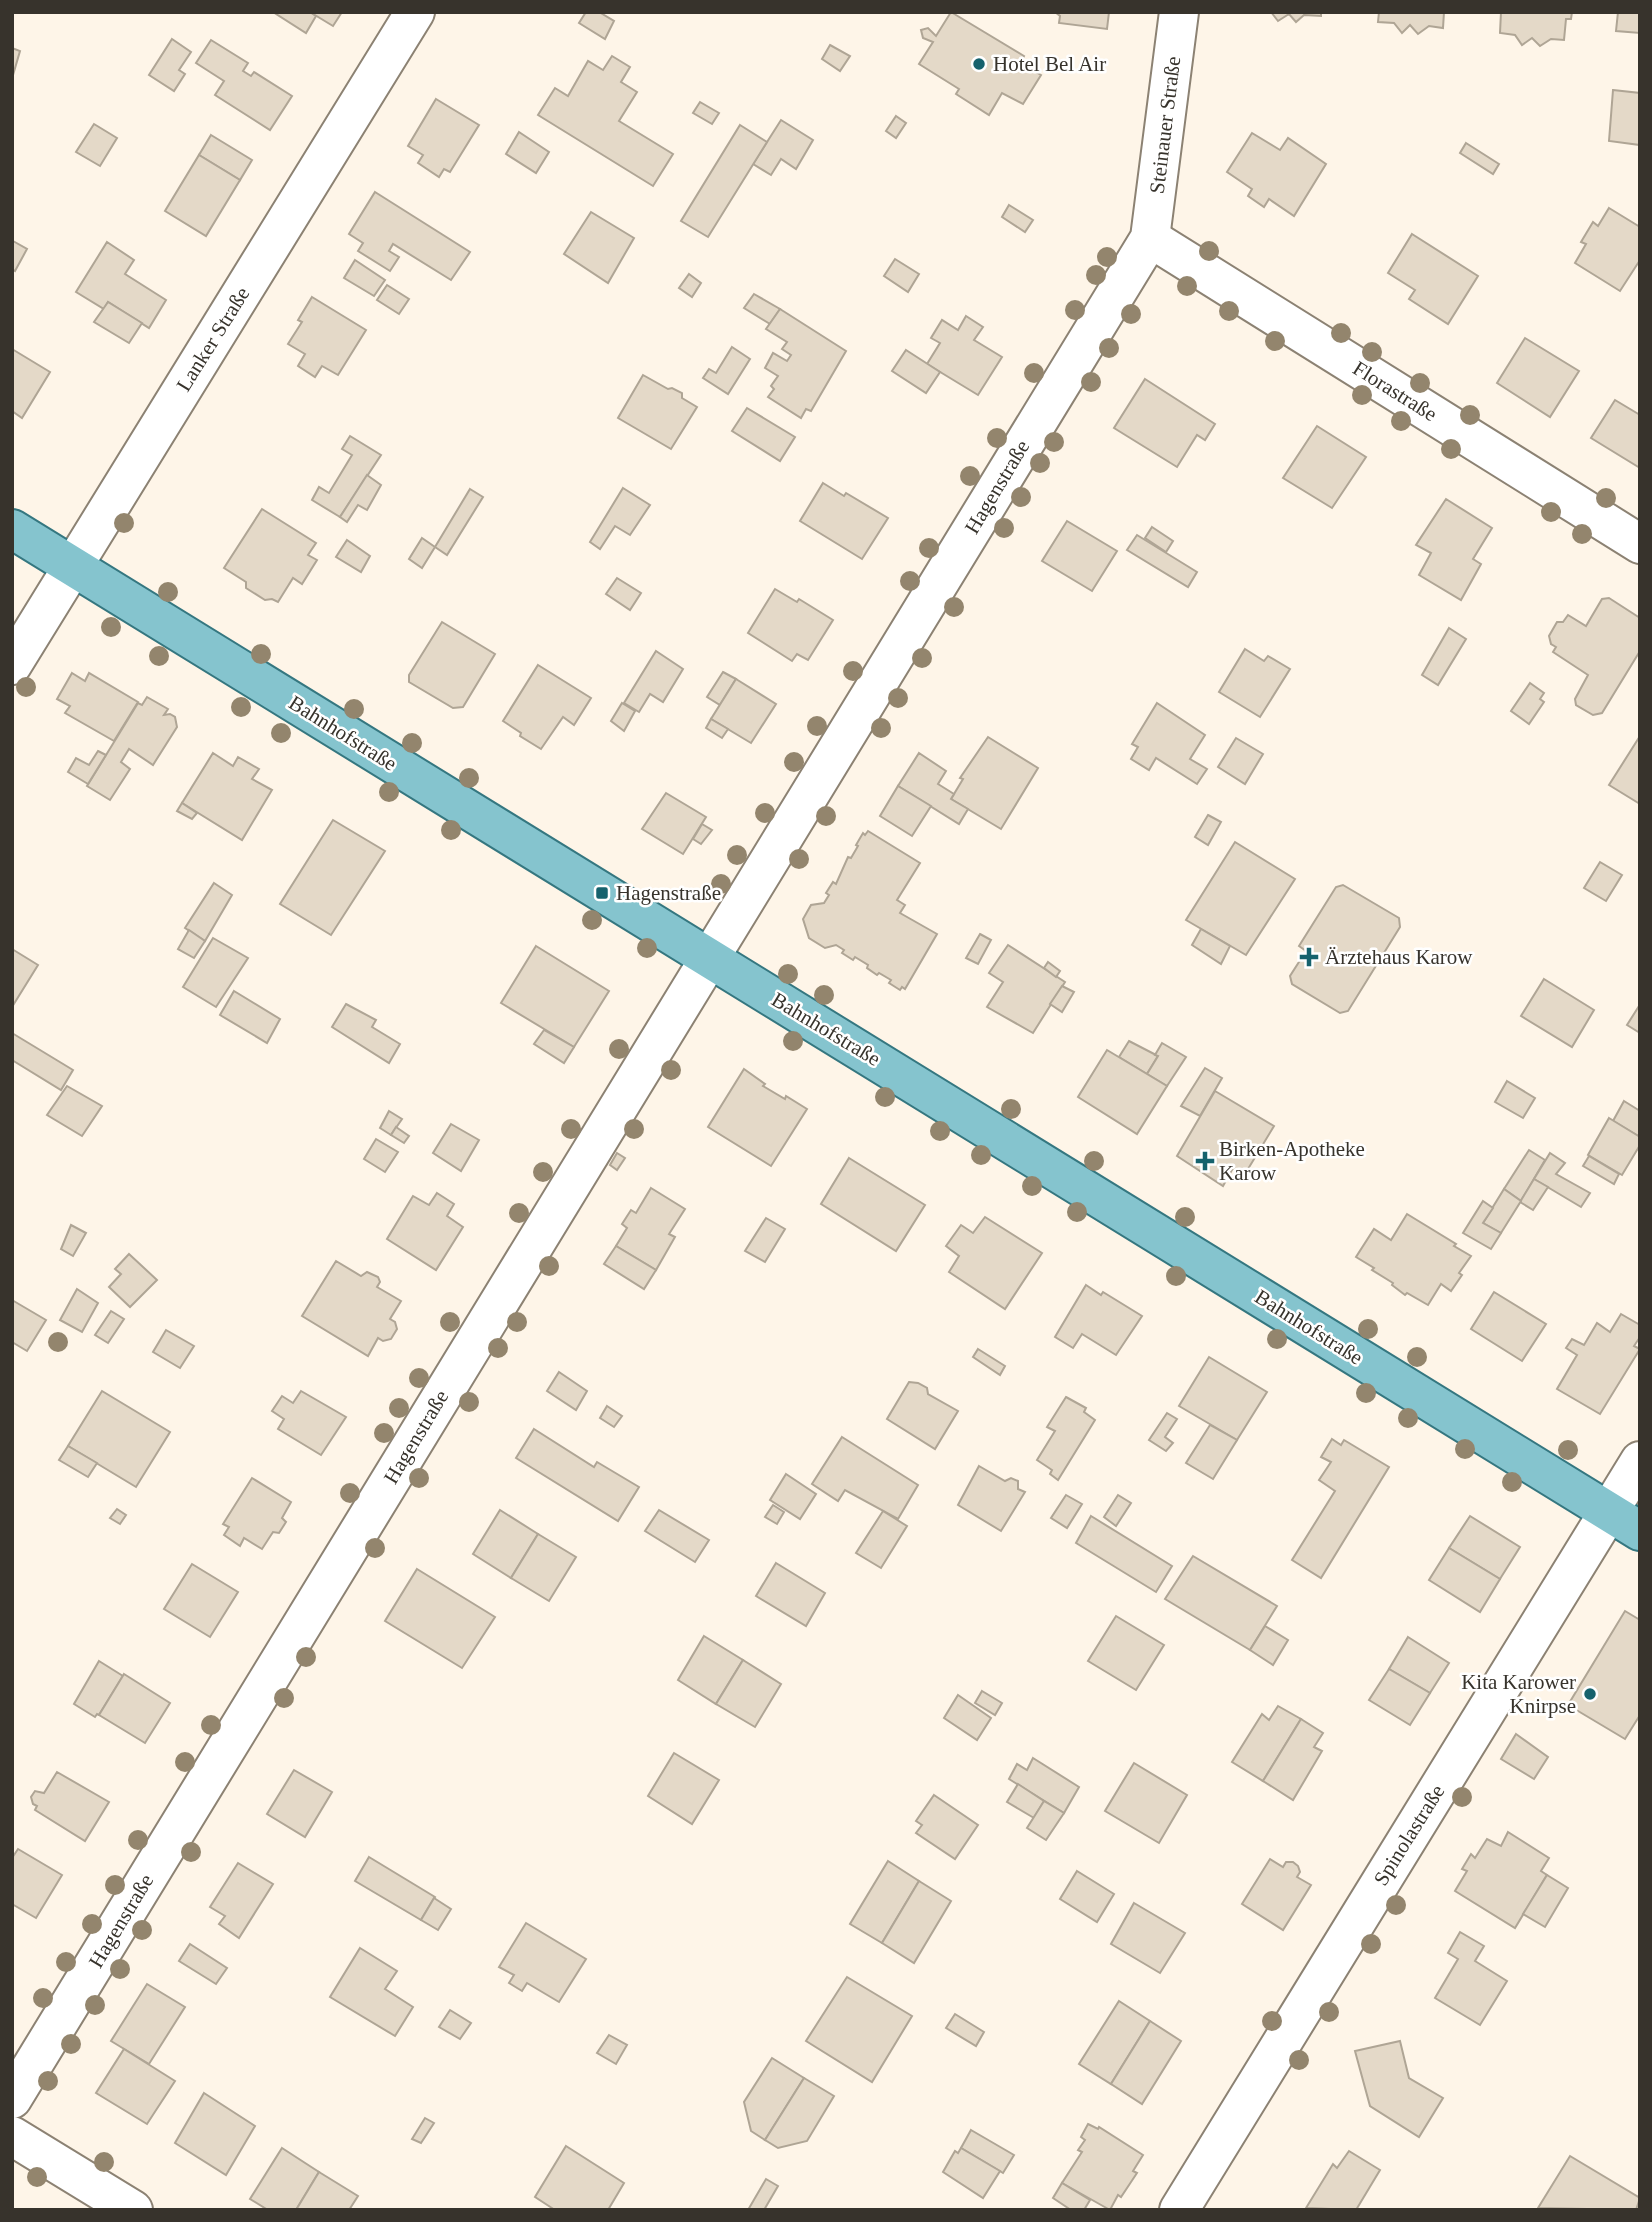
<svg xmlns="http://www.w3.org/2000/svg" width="1652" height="2222" font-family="Georgia,serif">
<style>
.building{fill:#e4d9c8;stroke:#afa595;stroke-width:2}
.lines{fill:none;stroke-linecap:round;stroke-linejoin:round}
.minor-casing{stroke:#8c8273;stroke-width:42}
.major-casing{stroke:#357780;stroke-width:42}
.minor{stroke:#fff;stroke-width:38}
.major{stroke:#85c4ce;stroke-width:38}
.tree{fill:#93856d}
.poi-dot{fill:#16626d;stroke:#fff;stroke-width:2.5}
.labels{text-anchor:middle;stroke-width:5;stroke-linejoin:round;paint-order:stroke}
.poi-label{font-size:21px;fill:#37332c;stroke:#fff;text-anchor:start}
.street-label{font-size:21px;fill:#37332c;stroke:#fff}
</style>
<rect width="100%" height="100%" fill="#fef5e8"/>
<g class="building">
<path d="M273 12H310L316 16 306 33Z"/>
<path d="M310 12H342L333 26Z"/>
<path d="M586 12H599L614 21 605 39 579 23Z"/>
<path d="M951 12 1024 56 1020 63 1041 75 1023 104 1002 93 989 115 956 94 959 89 919 64 933 42 923 38 921 30 928 28 936 36Z"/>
<path d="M1055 12H1109L1107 29 1059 23 1060 16Z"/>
<path d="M1271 12H1321V16L1304 15 1296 22 1289 14 1278 21Z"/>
<path d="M1379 12H1444L1443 28 1429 26 1418 34 1410 25 1402 33 1394 23 1378 22Z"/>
<path d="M1501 12H1572L1571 19H1566L1564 40 1551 39 1540 46 1532 38 1522 45 1515 35 1500 33Z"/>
<path d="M1618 12H1640V33L1616 31Z"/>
<path d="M172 39 191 52 179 70 185 74 174 91 149 75Z"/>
<path d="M211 40 248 63 243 71 251 76 254 72 292 96 270 130 215 95 224 81 196 63Z"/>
<path d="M830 45 850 56 840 71 822 59Z"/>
<path d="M12 48 20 51 13 75 12 74Z"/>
<path d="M612 56 630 67 621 82 637 92 619 121 673 154 653 186 538 115 555 88 568 96 588 61 603 70Z"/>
<path d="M1613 90 1640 93V145L1609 141Z"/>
<path d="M436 99 479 125 450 172 444 169 439 177 418 163 423 155 408 146Z"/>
<path d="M700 102 719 113 712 124 693 113Z"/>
<path d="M896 116 906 123 896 138 886 131Z"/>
<path d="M781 120 813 140 796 169 781 159 771 175 753 164Z"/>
<path d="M94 124 117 138 100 166 76 152Z"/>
<path d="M740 125 767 142 708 237 681 221Z"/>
<path d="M519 132 549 152 536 173 506 154Z"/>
<path d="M1252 133 1280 150 1288 138 1326 164 1294 216 1269 199 1264 207 1248 196 1252 189 1227 172Z"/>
<path d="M211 135 252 160 240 180 199 155Z"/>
<path d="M1466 143 1499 164 1493 174 1460 153Z"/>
<path d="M199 155 240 180 206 236 165 211Z"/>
<path d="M375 192 470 252 451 280 393 244 389 251 399 257 390 271 358 251 363 243 349 234Z"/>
<path d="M1009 205 1033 220 1025 232 1002 217Z"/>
<path d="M1609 208 1640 227V260L1620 291 1575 263 1586 244 1581 242 1593 222 1598 226Z"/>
<path d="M591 212 634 238 608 283 564 254Z"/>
<path d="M1412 234 1478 276 1448 324 1409 299 1415 290 1388 273Z"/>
<path d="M13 241 27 249 15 271 12 269Z"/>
<path d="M107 242 134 260 125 274 166 300 149 328 108 302 104 309 76 292Z"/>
<path d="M895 259 919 274 908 292 884 276Z"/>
<path d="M355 260 385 280 374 296 344 278Z"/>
<path d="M689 274 701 283 692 297 679 288Z"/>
<path d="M387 285 409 299 399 314 377 300Z"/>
<path d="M754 294 780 309 770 324 744 308Z"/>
<path d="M312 297 366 330 338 375 322 366 315 377 298 366 305 354 288 344 302 322 298 320Z"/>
<path d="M108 302 142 323 129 343 94 322Z"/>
<path d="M780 309 846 351 811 411 806 409 801 418 768 397 774 389 771 386 778 376 765 368 773 353 787 361 791 355 782 349 787 342 766 329Z"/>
<path d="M966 316 983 327 974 340 1002 357 978 395 927 364 940 343 931 338 942 320 958 330Z"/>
<path d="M1525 338 1579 371 1550 417 1497 383Z"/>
<path d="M732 347 750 359 728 394 703 378 709 369 716 373Z"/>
<path d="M12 349 50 372 22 418 12 411Z"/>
<path d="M906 350 940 372 926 393 892 371Z"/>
<path d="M643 375 668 389 672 388 682 393V398L697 407 671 449 618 418Z"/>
<path d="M1145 379 1215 424 1205 440 1197 435 1177 467 1114 428Z"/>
<path d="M1615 400 1640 415V468L1591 438Z"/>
<path d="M747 408 795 437 780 461 732 431Z"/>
<path d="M1317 426 1366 457 1332 508 1283 478Z"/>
<path d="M350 436 381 455 340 517 312 500 319 487 329 493 352 455 342 449Z"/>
<path d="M367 475 381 485 367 510 358 505 347 522 340 517Z"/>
<path d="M823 483 844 496 846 493 888 518 862 559 800 521Z"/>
<path d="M623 488 650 505 630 535 615 526 600 549 590 542Z"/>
<path d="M470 489 483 497 447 555 435 547Z"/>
<path d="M1446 499 1492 528 1473 559 1481 564 1461 600 1419 575 1431 553 1416 545Z"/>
<path d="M262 509 316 543 308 555 317 560 302 584 293 578 278 602 272 599 265 600 246 588V582L224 568Z"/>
<path d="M1067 521 1117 551 1092 591 1042 561Z"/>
<path d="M1152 527 1173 541 1166 552 1145 538Z"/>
<path d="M1137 535 1197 572 1188 587 1127 550Z"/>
<path d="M422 538 435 547 422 568 409 559Z"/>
<path d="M347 540 370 556 361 572 336 557Z"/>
<path d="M617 578 641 593 630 610 606 594Z"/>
<path d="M775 589 797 602 799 599 833 620 808 660 797 654 792 661 748 633Z"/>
<path d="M1609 598 1640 618V651L1602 713 1593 715 1576 705 1575 699 1588 675 1553 652 1556 647 1551 644 1549 636 1557 622H1563L1568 615 1586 626 1602 599Z"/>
<path d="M442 622 495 654 463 707 453 708 409 682V675Z"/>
<path d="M1449 628 1466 639 1438 685 1422 675Z"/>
<path d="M1245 649 1264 661 1268 656 1290 669 1260 717 1219 692Z"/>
<path d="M656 651 683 669 663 702 650 694 639 712 624 703Z"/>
<path d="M538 665 591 698 574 725 563 717 541 749 520 736 521 733 503 721Z"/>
<path d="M723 672 736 679 720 705 707 697Z"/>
<path d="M72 673 85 681 89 673 138 702 114 741 65 713 70 706 57 699Z"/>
<path d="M736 679 776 704 751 743 711 719Z"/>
<path d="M1530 683 1544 693 1540 699 1544 702 1529 724 1511 711Z"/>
<path d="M147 697 168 709 164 715 170 714 175 717 177 727 153 765 129 749 121 762 130 769 110 800 87 786 138 703 142 705Z"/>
<path d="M622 703 635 711 624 731 611 721Z"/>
<path d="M1157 703 1205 735 1190 759 1207 769 1197 784 1156 758 1149 770 1131 759 1138 747 1132 744Z"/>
<path d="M711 719 728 729 722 738 706 728Z"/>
<path d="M1640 736V804L1609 785Z"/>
<path d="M988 737 1038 768 1001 829 951 799 963 779 960 778Z"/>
<path d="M1236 738 1263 754 1245 784 1218 767Z"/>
<path d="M98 751 106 755 88 784 68 772 76 758 89 765Z"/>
<path d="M213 753 233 766 238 757 259 769 252 779 272 790 242 840 182 803Z"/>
<path d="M919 753 946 771 938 784 954 794 951 799 968 809 959 824 898 786Z"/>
<path d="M898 786 931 806 912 836 880 816Z"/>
<path d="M666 793 706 817 683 854 642 829Z"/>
<path d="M182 803 197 813 192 819 177 811Z"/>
<path d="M1208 815 1221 822 1208 845 1195 837Z"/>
<path d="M333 820 385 851 331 935 280 904Z"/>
<path d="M702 824 712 830 701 844 693 839Z"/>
<path d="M868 831 920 863 897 900 905 905 900 913 937 934 905 989 902 987 900 990 889 983 891 980 879 973 877 975 867 968 868 965 855 957 853 960 842 953 844 950 836 945 825 948 809 938 803 919 811 905 824 903 829 895 826 893 833 882 836 884 848 857 851 858 858 846 856 845 863 833 865 835Z"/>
<path d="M1235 842 1295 879 1246 955 1186 920Z"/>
<path d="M1600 862 1622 875 1606 901 1584 888Z"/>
<path d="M214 883 232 895 205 941 185 928Z"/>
<path d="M1343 885 1399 918 1400 927 1348 1011 1340 1013 1292 984 1290 976 1306 951 1299 946 1336 887Z"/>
<path d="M1201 929 1230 946 1221 964 1192 945Z"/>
<path d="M189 930 205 941 194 958 178 949Z"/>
<path d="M980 934 991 940 978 964 966 958Z"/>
<path d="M213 938 248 958 216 1007 183 987Z"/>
<path d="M1008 945 1065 982 1033 1033 987 1007 1003 982 989 973Z"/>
<path d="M536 946 609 991 574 1047 501 1003Z"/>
<path d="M12 949 38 965 12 1007Z"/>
<path d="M1048 962 1060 971 1056 977 1044 968Z"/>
<path d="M1544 979 1594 1010 1572 1047 1521 1016Z"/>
<path d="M1062 986 1074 992 1062 1012 1050 1004Z"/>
<path d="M234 991 280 1019 267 1043 220 1015Z"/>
<path d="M346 1004 376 1020 372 1027 400 1044 389 1063 332 1027Z"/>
<path d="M1639 1006H1640V1033L1627 1025Z"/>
<path d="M544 1030 574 1047 564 1063 534 1044Z"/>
<path d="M12 1033 73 1070 61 1090 12 1060Z"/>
<path d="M1129 1041 1158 1056 1147 1074 1119 1057Z"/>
<path d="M1162 1043 1186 1057 1167 1086 1147 1074 1158 1056 1155 1055Z"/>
<path d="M1107 1050 1167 1086 1137 1134 1078 1097Z"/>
<path d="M1205 1068 1222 1078 1200 1116 1181 1106Z"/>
<path d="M744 1069 765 1084 763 1086 785 1099 786 1096 807 1109 771 1166 708 1127Z"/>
<path d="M1507 1081 1535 1098 1523 1118 1495 1102Z"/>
<path d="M67 1086 102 1106 82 1136 47 1115Z"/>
<path d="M1215 1091 1274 1126 1245 1174 1233 1168 1223 1186 1177 1156Z"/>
<path d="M1624 1101 1640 1111V1137L1613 1121Z"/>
<path d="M389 1111 402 1119 391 1135 380 1128Z"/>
<path d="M1609 1118 1640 1137V1145L1622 1175 1588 1155Z"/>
<path d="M451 1124 479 1140 461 1171 433 1153Z"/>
<path d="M396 1127 409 1136 404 1143 391 1135Z"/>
<path d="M376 1139 398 1152 385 1172 364 1159Z"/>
<path d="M1529 1150 1545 1160 1521 1201 1504 1189Z"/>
<path d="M617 1153 625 1158 617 1170 610 1165Z"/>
<path d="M1550 1153 1565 1163 1556 1174 1590 1193 1581 1207 1534 1179Z"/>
<path d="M1589 1156 1619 1174 1614 1184 1583 1166Z"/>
<path d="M849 1158 925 1205 896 1251 821 1204Z"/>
<path d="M1534 1179 1548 1187 1533 1210 1520 1202Z"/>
<path d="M651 1188 685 1209 669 1234 675 1237 656 1270 616 1246 627 1228 622 1224 631 1210 636 1213Z"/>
<path d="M1504 1189 1521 1201 1501 1233 1483 1223Z"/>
<path d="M437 1193 454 1204 447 1216 463 1227 436 1270 387 1239 413 1196 429 1205Z"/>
<path d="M1483 1201 1493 1208 1483 1223 1501 1233 1491 1249 1463 1233Z"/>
<path d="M1407 1214 1456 1244 1454 1246 1471 1256 1459 1273 1462 1275 1451 1291 1441 1284 1428 1305 1407 1293 1405 1295 1392 1285 1393 1283 1372 1270 1374 1268 1356 1257 1374 1229 1391 1240Z"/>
<path d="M985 1217 1042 1253 1005 1309 949 1272 959 1256 946 1246 961 1225 973 1233Z"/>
<path d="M766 1218 785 1229 765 1262 745 1251Z"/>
<path d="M71 1225 86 1233 73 1256 61 1249Z"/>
<path d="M616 1246 656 1270 644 1289 604 1264Z"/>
<path d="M129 1254 157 1280 130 1307 109 1287 121 1274 115 1269Z"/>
<path d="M336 1261 361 1276 367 1272 378 1277 380 1282 377 1287 401 1301 390 1319 395 1322 397 1329 391 1339 383 1341 378 1338 368 1356 302 1316Z"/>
<path d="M1086 1285 1101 1295 1103 1292 1142 1316 1116 1355 1082 1334 1073 1348 1055 1337Z"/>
<path d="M77 1289 98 1303 82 1332 60 1320Z"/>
<path d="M1494 1292 1546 1324 1522 1361 1471 1329Z"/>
<path d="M12 1300 46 1320 27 1351 12 1342Z"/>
<path d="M111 1311 124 1319 108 1343 95 1335Z"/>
<path d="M1621 1314 1640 1325V1337L1634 1346 1640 1349 1600 1414 1557 1389 1577 1355 1566 1348 1572 1339 1584 1345 1597 1323 1610 1332Z"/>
<path d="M166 1330 194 1346 180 1368 153 1352Z"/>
<path d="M978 1349 1005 1366 1000 1375 973 1357Z"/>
<path d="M1209 1357 1267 1392 1237 1440 1179 1406Z"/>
<path d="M559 1372 587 1391 576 1410 547 1391Z"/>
<path d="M909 1382 918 1383 927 1388 928 1394 958 1411 935 1449 887 1419Z"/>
<path d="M102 1391 170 1432 136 1487 68 1446Z"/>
<path d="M301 1391 346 1417 321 1455 278 1429 284 1419 272 1411 282 1396 293 1403Z"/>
<path d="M1066 1397 1086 1408 1084 1412 1095 1420 1058 1480 1050 1474 1052 1470 1037 1460 1055 1431 1047 1427Z"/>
<path d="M607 1406 622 1416 614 1427 600 1418Z"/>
<path d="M1167 1413 1177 1419 1165 1437 1173 1443 1166 1451 1149 1440Z"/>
<path d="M1210 1425 1237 1440 1213 1479 1186 1463Z"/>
<path d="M534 1429 594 1467 597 1462 639 1487 618 1521 516 1458Z"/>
<path d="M842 1437 918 1485 898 1519 845 1490 838 1501 812 1484Z"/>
<path d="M1332 1439 1341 1445 1344 1440 1389 1467 1321 1578 1292 1560 1335 1491 1319 1480 1331 1462 1321 1457Z"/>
<path d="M68 1446 97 1463 88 1477 59 1460Z"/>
<path d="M979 1466 1005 1481 1011 1478 1018 1481V1489L1025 1492 1001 1531 958 1505Z"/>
<path d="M786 1474 816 1494 800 1519 770 1500Z"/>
<path d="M252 1478 291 1502 282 1518 286 1522 279 1533 273 1532 262 1549 244 1538 240 1546 224 1535 229 1527 223 1524Z"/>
<path d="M1066 1495 1082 1504 1067 1528 1051 1518Z"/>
<path d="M1118 1495 1131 1503 1116 1526 1104 1517Z"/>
<path d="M773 1505 784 1512 777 1524 765 1517Z"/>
<path d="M117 1509 126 1515 120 1524 110 1518Z"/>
<path d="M500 1510 538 1534 511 1578 473 1554Z"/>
<path d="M659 1510 709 1540 695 1562 645 1531Z"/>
<path d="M883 1511 907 1526 881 1568 856 1553Z"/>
<path d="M1091 1516 1172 1566 1156 1592 1076 1543Z"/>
<path d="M1470 1516 1520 1547 1500 1579 1449 1548Z"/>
<path d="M538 1534 576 1557 549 1601 511 1578Z"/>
<path d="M1449 1548 1500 1579 1480 1612 1429 1580Z"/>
<path d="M1193 1556 1277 1606 1250 1650 1165 1599Z"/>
<path d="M776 1563 825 1593 806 1626 756 1596Z"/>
<path d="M192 1564 238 1592 210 1637 164 1609Z"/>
<path d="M417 1569 495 1617 462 1668 385 1621Z"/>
<path d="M1625 1611 1640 1620V1715L1625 1739 1568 1705Z"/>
<path d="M1116 1616 1164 1645 1136 1690 1088 1661Z"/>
<path d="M1265 1626 1288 1640 1273 1665 1250 1650Z"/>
<path d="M704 1636 743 1660 716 1704 678 1680Z"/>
<path d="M1408 1637 1449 1663 1430 1693 1389 1669Z"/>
<path d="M743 1660 781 1684 755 1727 716 1704Z"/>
<path d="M99 1661 123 1676 99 1715 97 1714 95 1717 74 1704Z"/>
<path d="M1389 1669 1430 1693 1410 1725 1369 1700Z"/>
<path d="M124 1674 170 1703 145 1743 99 1715Z"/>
<path d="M982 1691 1002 1703 995 1715 975 1703Z"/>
<path d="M958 1695 991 1718 977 1740 944 1718Z"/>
<path d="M1278 1706 1301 1719 1263 1781 1232 1762 1262 1714 1269 1720Z"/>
<path d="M1301 1719 1323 1733 1314 1747 1322 1751 1293 1800 1263 1781Z"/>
<path d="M1516 1734 1548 1757 1534 1779 1501 1759Z"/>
<path d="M674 1753 719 1780 692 1824 648 1796Z"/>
<path d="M1033 1758 1079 1787 1064 1813 1009 1779 1017 1764 1027 1770Z"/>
<path d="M1134 1763 1187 1795 1159 1843 1105 1811Z"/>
<path d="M294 1770 332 1792 305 1837 267 1814Z"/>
<path d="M57 1772 109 1802 85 1841 35 1810 37 1806 33 1804 31 1797 35 1791 44 1793Z"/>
<path d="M1018 1784 1044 1801 1034 1818 1007 1802Z"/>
<path d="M934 1795 978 1825 955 1859 916 1833 922 1825 916 1821Z"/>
<path d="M1044 1801 1064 1813 1046 1840 1027 1828Z"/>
<path d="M1508 1832 1549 1858 1541 1871 1547 1875 1515 1928 1455 1891 1467 1871 1462 1869 1471 1854 1475 1858 1487 1839 1501 1846Z"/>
<path d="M18 1849 62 1875 36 1918 12 1904V1858Z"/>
<path d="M369 1857 435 1897 421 1920 355 1881Z"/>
<path d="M1270 1859 1283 1867 1286 1862H1293L1298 1866 1300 1872 1297 1877 1311 1885 1283 1930 1242 1904Z"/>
<path d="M888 1861 919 1881 882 1943 850 1924Z"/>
<path d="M238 1863 273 1884 239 1938 219 1924 225 1916 210 1907Z"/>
<path d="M1077 1871 1114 1894 1097 1922 1060 1899Z"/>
<path d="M1547 1875 1568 1888 1545 1927 1523 1914Z"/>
<path d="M919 1881 951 1901 914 1963 882 1943Z"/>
<path d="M434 1898 451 1909 438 1930 421 1920Z"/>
<path d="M1134 1903 1185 1933 1160 1973 1111 1944Z"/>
<path d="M526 1923 586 1959 559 2002 527 1983 522 1991 509 1983 514 1975 499 1967Z"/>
<path d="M1460 1932 1484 1946 1475 1961 1507 1981 1480 2025 1435 1998 1458 1959 1448 1953Z"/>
<path d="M190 1944 227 1968 216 1984 179 1961Z"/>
<path d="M360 1948 397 1971 385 1989 413 2007 395 2036 330 1997Z"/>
<path d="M847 1977 912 2016 872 2082 806 2041Z"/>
<path d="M147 1984 185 2007 149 2064 111 2041Z"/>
<path d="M1119 2001 1150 2021 1111 2084 1079 2064Z"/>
<path d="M450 2010 471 2023 460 2039 439 2027Z"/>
<path d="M955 2014 984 2032 976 2046 946 2028Z"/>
<path d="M1150 2021 1181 2041 1142 2104 1111 2084Z"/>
<path d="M609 2035 627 2045 616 2064 597 2053Z"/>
<path d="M1400 2041 1409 2078 1443 2098 1419 2137 1370 2106 1355 2051Z"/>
<path d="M124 2049 175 2081 147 2124 96 2093Z"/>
<path d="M772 2058 804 2078 765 2140 751 2131 744 2102Z"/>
<path d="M804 2078 834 2096 807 2141 778 2148 765 2140Z"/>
<path d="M204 2093 255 2126 226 2175 175 2143Z"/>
<path d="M425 2118 434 2123 421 2143 412 2139Z"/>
<path d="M1088 2124 1098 2129 1099 2127 1143 2155 1133 2171 1137 2173 1121 2197 1118 2195 1110 2210 1062 2183 1082 2152 1078 2150 1085 2140 1081 2137Z"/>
<path d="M971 2130 1014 2155 1003 2173 961 2148Z"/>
<path d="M566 2146 624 2183 608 2210H555L535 2197Z"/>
<path d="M282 2148 319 2172 296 2210H268L250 2199Z"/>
<path d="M961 2148 1000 2171 983 2198 943 2172 955 2151 958 2153Z"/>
<path d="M1349 2151 1380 2170 1356 2210 1306 2208 1333 2164 1337 2168Z"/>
<path d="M1570 2156 1640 2198 1636 2210 1538 2208Z"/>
<path d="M319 2172 358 2196 349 2210H296Z"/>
<path d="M766 2179 778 2186 764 2210H748Z"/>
<path d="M1062 2183 1090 2200 1084 2210H1071L1053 2198Z"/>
</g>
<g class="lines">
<g class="minor-casing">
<g id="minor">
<path d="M1150 238 1640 544"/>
<path d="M12 665 415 12"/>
<path d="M12 2099 1150 238 1179 12"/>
<path d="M12 2136 133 2210"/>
<path d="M1179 2210 1640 1461"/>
</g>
</g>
<g class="major-casing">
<path id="major" d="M12 529 1640 1531"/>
</g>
<use href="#minor" class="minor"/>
<use href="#major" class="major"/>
</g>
<g class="tree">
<circle cx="1209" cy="251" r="10"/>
<circle cx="1107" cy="257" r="10"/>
<circle cx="1096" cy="275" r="10"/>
<circle cx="1187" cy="286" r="10"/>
<circle cx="1075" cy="310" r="10"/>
<circle cx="1229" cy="311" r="10"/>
<circle cx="1131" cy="314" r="10"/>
<circle cx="1341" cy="333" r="10"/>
<circle cx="1275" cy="341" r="10"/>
<circle cx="1109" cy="348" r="10"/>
<circle cx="1372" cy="352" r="10"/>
<circle cx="1034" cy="373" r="10"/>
<circle cx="1091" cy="382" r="10"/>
<circle cx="1420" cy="383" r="10"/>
<circle cx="1362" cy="395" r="10"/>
<circle cx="1470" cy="415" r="10"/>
<circle cx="1401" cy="421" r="10"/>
<circle cx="997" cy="438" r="10"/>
<circle cx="1054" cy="442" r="10"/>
<circle cx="1451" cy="449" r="10"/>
<circle cx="1040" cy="463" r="10"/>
<circle cx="970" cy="476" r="10"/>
<circle cx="1021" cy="497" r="10"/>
<circle cx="1606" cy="498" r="10"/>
<circle cx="1551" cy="512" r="10"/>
<circle cx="124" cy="523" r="10"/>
<circle cx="1004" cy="528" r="10"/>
<circle cx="1582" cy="534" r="10"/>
<circle cx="929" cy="548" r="10"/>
<circle cx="910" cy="581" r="10"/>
<circle cx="168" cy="592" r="10"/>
<circle cx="954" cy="607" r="10"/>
<circle cx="111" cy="627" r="10"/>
<circle cx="261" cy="654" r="10"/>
<circle cx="159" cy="656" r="10"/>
<circle cx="922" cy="658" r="10"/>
<circle cx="853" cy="671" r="10"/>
<circle cx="26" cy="687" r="10"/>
<circle cx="898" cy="698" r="10"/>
<circle cx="241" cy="707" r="10"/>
<circle cx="354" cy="709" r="10"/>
<circle cx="817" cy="726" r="10"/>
<circle cx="881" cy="728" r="10"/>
<circle cx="281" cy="733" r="10"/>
<circle cx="412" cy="743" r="10"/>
<circle cx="794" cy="762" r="10"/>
<circle cx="469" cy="778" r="10"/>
<circle cx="389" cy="792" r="10"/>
<circle cx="765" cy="813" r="10"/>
<circle cx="826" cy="816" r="10"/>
<circle cx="451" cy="830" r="10"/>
<circle cx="737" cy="855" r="10"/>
<circle cx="799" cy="859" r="10"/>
<circle cx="721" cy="884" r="10"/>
<circle cx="592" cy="920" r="10"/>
<circle cx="647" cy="948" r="10"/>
<circle cx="788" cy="974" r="10"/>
<circle cx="824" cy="995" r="10"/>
<circle cx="793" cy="1041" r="10"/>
<circle cx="619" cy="1049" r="10"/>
<circle cx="671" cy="1070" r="10"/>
<circle cx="885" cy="1097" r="10"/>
<circle cx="1011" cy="1109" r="10"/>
<circle cx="571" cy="1129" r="10"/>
<circle cx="634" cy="1129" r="10"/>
<circle cx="940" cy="1131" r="10"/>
<circle cx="981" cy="1155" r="10"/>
<circle cx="1094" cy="1161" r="10"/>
<circle cx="543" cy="1172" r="10"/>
<circle cx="1032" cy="1186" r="10"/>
<circle cx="1077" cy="1212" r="10"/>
<circle cx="519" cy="1213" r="10"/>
<circle cx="1185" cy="1217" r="10"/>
<circle cx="549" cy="1266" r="10"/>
<circle cx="1176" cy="1276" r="10"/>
<circle cx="450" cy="1322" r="10"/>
<circle cx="517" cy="1322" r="10"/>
<circle cx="1368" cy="1329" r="10"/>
<circle cx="1277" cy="1339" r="10"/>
<circle cx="58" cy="1342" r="10"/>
<circle cx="498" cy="1348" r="10"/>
<circle cx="1417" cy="1357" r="10"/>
<circle cx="419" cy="1378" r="10"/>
<circle cx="1366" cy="1393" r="10"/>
<circle cx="469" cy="1402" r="10"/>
<circle cx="399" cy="1408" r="10"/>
<circle cx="1408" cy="1418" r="10"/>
<circle cx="384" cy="1433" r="10"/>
<circle cx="1465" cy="1449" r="10"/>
<circle cx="1568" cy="1450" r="10"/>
<circle cx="419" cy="1478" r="10"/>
<circle cx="1512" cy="1482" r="10"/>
<circle cx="350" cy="1493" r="10"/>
<circle cx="375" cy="1548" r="10"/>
<circle cx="306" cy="1657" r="10"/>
<circle cx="284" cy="1698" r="10"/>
<circle cx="211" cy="1725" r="10"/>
<circle cx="185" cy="1762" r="10"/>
<circle cx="1462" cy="1797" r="10"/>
<circle cx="138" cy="1840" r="10"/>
<circle cx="191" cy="1852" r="10"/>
<circle cx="115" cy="1885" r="10"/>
<circle cx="1396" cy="1905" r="10"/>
<circle cx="92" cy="1924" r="10"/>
<circle cx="142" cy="1930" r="10"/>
<circle cx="1371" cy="1944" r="10"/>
<circle cx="66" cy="1962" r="10"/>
<circle cx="120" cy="1969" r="10"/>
<circle cx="43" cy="1998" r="10"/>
<circle cx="95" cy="2005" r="10"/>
<circle cx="1329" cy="2012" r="10"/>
<circle cx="1272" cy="2021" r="10"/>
<circle cx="71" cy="2044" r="10"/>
<circle cx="1299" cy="2060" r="10"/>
<circle cx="48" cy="2081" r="10"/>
<circle cx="104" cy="2162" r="10"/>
<circle cx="37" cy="2177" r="10"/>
</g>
<g class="poi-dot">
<circle cx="979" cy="64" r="7"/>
<rect x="595" y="886" width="14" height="14" rx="3.5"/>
<path d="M1305.5 946.5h7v7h7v7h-7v7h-7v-7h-7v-7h7z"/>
<path d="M1201.5 1150.5h7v7h7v7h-7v7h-7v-7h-7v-7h7z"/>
<circle cx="1590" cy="1694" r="7"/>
</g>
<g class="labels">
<g class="poi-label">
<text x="993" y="71">Hotel Bel Air</text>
<text x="616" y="900">Hagenstraße</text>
<text x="1325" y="964">Ärztehaus Karow</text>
<text x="1219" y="1156">Birken-Apotheke<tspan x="1219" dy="24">Karow</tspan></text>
<text x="1576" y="1689" text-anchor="end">Kita Karower<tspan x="1576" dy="24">Knirpse</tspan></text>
</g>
<g class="street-label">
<text transform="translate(1165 125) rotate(-83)" y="7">Steinauer Straße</text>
<text transform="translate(213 339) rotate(-58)" y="7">Lanker Straße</text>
<text transform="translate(1395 391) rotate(32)" y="7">Florastraße</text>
<text transform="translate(997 487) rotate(-59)" y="7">Hagenstraße</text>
<text transform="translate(343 733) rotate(32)" y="7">Bahnhofstraße</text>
<text transform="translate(826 1029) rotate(31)" y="7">Bahnhofstraße</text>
<text transform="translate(1309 1327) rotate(32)" y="7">Bahnhofstraße</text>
<text transform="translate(416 1437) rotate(-59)" y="7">Hagenstraße</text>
<text transform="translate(1409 1835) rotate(-58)" y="7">Spinolastraße</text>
<text transform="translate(121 1921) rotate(-59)" y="7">Hagenstraße</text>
</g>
</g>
<rect width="1652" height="2222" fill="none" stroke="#37332c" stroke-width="28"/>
</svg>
